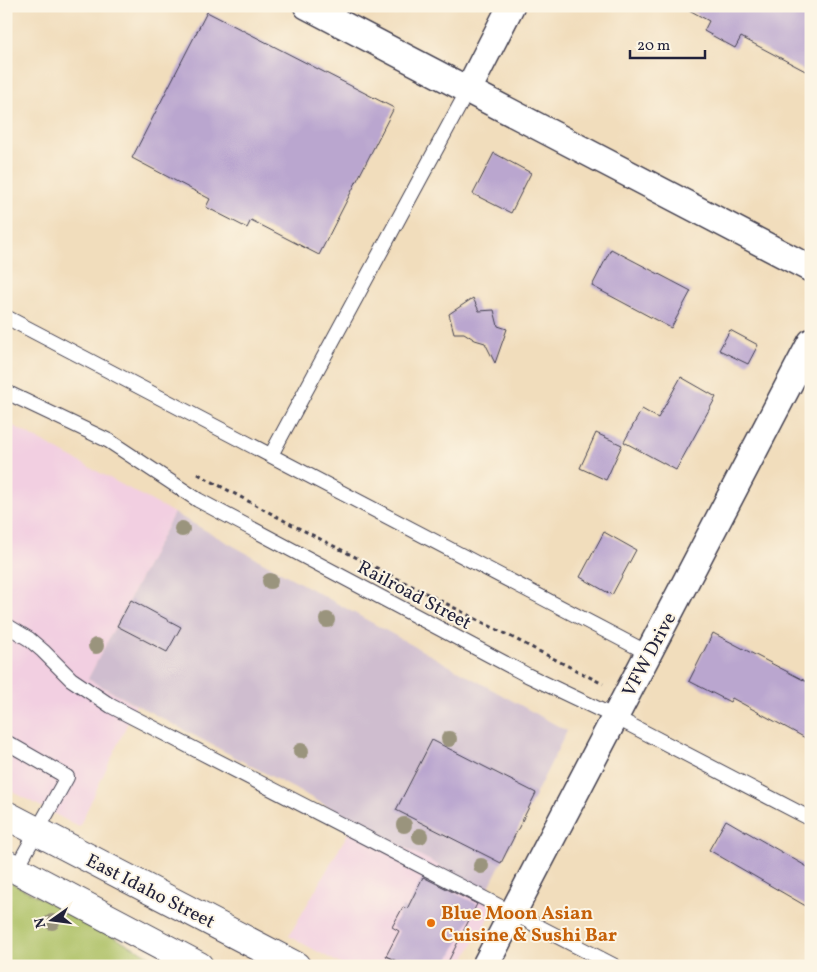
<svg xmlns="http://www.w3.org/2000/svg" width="817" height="972" viewBox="0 0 817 972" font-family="Vollkorn,serif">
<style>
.built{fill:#f2cfe1}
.industrial{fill:#cfbdcf}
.green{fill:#acc064;stroke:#677150}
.building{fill:#baa6cf}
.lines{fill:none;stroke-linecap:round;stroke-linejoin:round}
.service-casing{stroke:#413e4e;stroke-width:16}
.minor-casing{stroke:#413e4e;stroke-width:29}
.primary-casing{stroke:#413e4e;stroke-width:30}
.path{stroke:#413e4e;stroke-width:3;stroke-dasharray:4 4;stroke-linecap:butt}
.service{stroke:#fff;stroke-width:14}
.minor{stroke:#fff;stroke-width:26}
.primary{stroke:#fff;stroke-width:28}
.tree{fill:#9a947d}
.food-dot{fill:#e8710a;stroke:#fcf5e5;stroke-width:2}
.labels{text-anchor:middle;stroke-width:4;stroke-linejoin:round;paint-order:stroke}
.street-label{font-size:19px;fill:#22223b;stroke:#fcf5e5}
.food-label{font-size:19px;font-weight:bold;fill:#c56008;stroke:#fcf5e5;text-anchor:start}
</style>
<rect width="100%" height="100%" fill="#fcf5e5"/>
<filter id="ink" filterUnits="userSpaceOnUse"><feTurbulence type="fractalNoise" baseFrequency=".02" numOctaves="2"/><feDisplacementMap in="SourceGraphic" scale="10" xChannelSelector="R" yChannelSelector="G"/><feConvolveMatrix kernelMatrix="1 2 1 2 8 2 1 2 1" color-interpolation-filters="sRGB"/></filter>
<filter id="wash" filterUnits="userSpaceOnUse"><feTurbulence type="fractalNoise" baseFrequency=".0096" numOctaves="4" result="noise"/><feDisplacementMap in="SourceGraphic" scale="20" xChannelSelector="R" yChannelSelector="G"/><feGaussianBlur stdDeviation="1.12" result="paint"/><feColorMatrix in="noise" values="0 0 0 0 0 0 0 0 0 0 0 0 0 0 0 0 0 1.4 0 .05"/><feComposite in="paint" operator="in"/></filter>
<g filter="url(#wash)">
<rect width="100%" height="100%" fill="#f1ddbc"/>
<!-- built -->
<path class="built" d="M6 422 174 513 88 679 136 705 79 827 6 788Z
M355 821 501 898 460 966H344L289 936Z"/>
<!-- industrial -->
<path class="industrial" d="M174 513 567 731 487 891 88 679Z"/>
<!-- green -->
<path class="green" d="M6 880 169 966H6Z"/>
<g id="blocks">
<!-- building -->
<path class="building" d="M682 6H811V74L741 37 735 48 704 31 709 21Z
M207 12 394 108 319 255 251 220 247 228 206 207 210 199 132 158Z
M494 153 531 173 511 213 473 194Z
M611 249 691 291 671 328 592 286Z
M473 298 479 311 494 310 498 326 507 329 495 363 485 343 475 340 464 333H454L449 314Z
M730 330 758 345 748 364 719 350Z
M681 377 716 397 676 470 624 442 642 409 658 418Z
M596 433 622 445 606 480 580 468Z
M604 532 636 550 612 595 580 577Z
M131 600 181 627 167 652 117 626Z
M713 633 811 684V741L732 698 730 702 689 681Z
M432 740 536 793 501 863 396 810Z
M726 820 811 869V909L709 850Z
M423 877 477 904 446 966H407L386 956 399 931 392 927 403 907 407 909Z"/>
</g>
</g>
<g filter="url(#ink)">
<use href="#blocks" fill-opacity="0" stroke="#413e4e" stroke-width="1"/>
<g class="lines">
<!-- service casing -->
<g class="service-casing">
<path id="service" d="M6 317 648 653
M6 392 109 441 198 500 527 675 615 717 811 819
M271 455 468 90
M6 625 29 639 43 651 71 679 111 706 615 966
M6 742 67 777 16 869"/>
</g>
<!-- minor casing -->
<g class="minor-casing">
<path id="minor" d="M307 6 811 269
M468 90 511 6
M485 966 811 342"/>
</g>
<!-- primary casing -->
<g class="primary-casing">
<path id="primary" d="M6 815 296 966
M6 864 199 966"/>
</g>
<!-- path -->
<path class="path" d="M198 474 285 521 603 684"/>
<!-- service -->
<use href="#service" class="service"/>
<!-- minor -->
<use href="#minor" class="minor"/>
<!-- primary -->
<use href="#primary" class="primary"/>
</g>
<!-- trees -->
<g class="tree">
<circle cx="182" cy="529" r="8"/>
<circle cx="270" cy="581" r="8"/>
<circle cx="327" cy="620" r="8"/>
<circle cx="96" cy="646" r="8"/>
<circle cx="449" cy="739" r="8"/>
<circle cx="301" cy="751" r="8"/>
<circle cx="404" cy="825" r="8"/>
<circle cx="420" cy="836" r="8"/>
<circle cx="481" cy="866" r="8"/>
<circle cx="52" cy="922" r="8"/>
</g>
</g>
<!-- markers -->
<circle class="food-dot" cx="431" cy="923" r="5"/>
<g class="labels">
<!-- street labels -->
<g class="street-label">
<text transform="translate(415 594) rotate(28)" y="7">Railroad Street</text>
<text transform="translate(648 654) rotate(-62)" y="7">VFW Drive</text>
<text transform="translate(151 890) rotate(27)" y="7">East Idaho Street</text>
</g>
<!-- food labels -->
<g class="food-label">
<text x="441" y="919">Blue Moon Asian<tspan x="441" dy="22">Cuisine &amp; Sushi Bar</tspan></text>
</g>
</g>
<!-- margin -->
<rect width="817" height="972" fill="none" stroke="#fcf5e5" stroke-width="25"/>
<!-- north arrow -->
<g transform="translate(52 920) rotate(256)" stroke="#fcf5e5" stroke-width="4" paint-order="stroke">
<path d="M0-4L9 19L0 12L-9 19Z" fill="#22223b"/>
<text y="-8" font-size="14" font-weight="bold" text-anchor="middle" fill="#22223b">N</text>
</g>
<!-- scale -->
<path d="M630 50v8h75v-8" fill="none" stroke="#22223b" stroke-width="2.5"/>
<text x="637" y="50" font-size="15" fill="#22223b" stroke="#fcf5e5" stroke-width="4" paint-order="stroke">20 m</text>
</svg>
